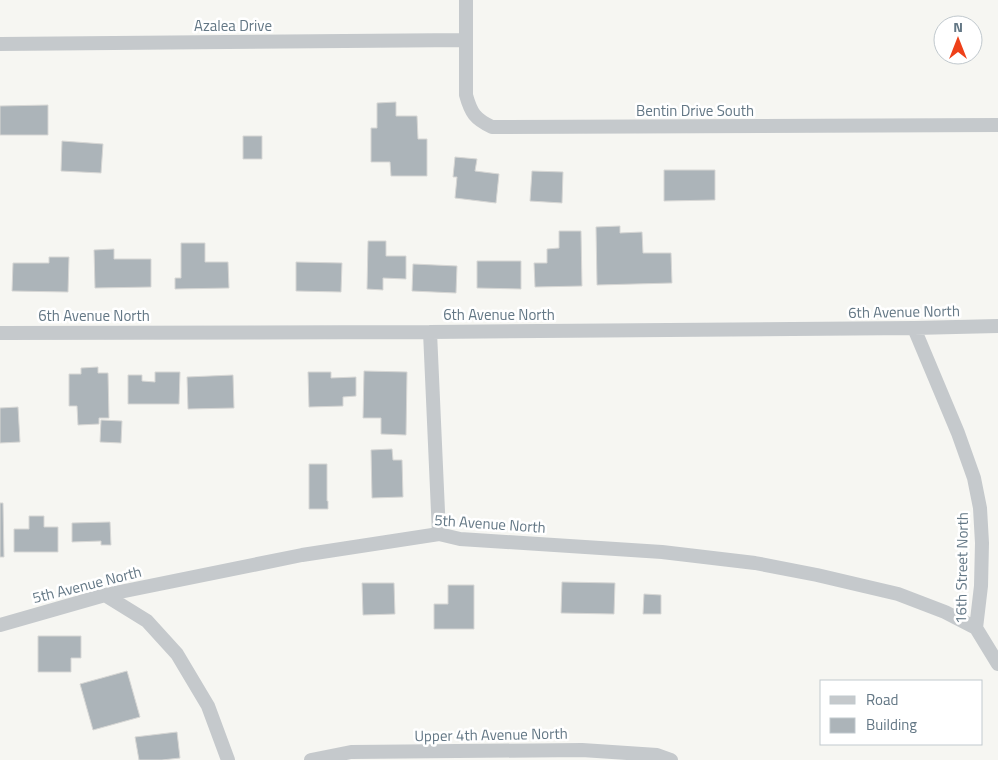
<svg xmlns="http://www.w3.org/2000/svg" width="998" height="760" viewBox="0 0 998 760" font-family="'Titillium Web',sans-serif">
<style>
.building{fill:#acb4b9;stroke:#d7d7d5}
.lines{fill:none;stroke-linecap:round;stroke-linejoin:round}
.street{stroke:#c5c9cc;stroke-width:14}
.labels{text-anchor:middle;stroke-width:5;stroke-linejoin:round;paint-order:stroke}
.street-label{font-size:15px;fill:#637785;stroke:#fff}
</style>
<rect width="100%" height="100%" fill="#f6f6f2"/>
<!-- building -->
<path class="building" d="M396 102V116H417L418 139H427V176H391L390 162H371V128H377V103Z
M48 105V135H0V106Z
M243 136H262V159H243Z
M62 141 103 144 101 173 61 171Z
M455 157 477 159 475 171 499 174 496 203 455 198 457 177H453Z
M664 170H715V200L664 201Z
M532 171 563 172 562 203 530 201Z
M620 226V233L642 232 643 253H671L672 283 597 285 596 227Z
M559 231H581L582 286 535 287 534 263H547V249L559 248Z
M368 241H386V256H406V279L383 278V290L367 289Z
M181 243H205V262H228L229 288 175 289V278H181Z
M114 249V259H151V287L95 288 94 250Z
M49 257H69L68 292 12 291 13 263H49Z
M477 261H521V289L477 288Z
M296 262 342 263 341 292 296 291Z
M413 264 457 266 456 293 412 291Z
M98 367V373H108L109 418H99V424L78 425 77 406H69V374H81V368Z
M364 371 407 372 406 435 381 434V418H363Z
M155 372H180L179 404H128V375H142V381L155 382Z
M308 372H331V378L356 377V396L343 397V406L309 407Z
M233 375 234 408 188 409 187 377Z
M18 407 20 442 0 443V408Z
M101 420 122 421 121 443 100 442Z
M392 449 393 460H402L403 497 372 498 371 450Z
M309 464H327V501H328V509H309Z
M0 503H3L4 557H0Z
M29 516H44V527H58V552H14V529H29Z
M110 522 111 545H101V541L72 542V523Z
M562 582 615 583 614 614 561 613Z
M362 583H394L395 614 363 615Z
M448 585H474V629H434V604H448Z
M644 594 661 595V614H643Z
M38 636H81V658H71V672H38Z
M127 671 140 717 93 730 80 684Z
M177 732 180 758 162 760H139L135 737Z"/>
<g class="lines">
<!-- street -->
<path class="street" d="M466 0V95C471 113 475 119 492 127L998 125
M0 44 465 40
M914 328 958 433 974 478 980 508 982 543 981 586 976 628 998 664
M430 332 439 534
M0 333 430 332 914 328 998 326
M105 595 147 621 177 654 208 706 228 760
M0 625 105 595 302 555 439 534 460 539 662 552 755 563 817 575 898 594 945 612 976 628
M311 760 351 752 582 750 657 755 671 760"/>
</g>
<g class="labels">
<!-- street labels -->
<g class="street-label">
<text x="233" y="31">Azalea Drive</text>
<text x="695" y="116">Bentin Drive South</text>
<text transform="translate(904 312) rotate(-1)" y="5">6th Avenue North</text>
<text x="499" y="320">6th Avenue North</text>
<text x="94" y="321">6th Avenue North</text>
<text transform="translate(490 524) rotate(4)" y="5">5th Avenue North</text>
<text transform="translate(962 568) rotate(-89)" y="5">16th Street North</text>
<text transform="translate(87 585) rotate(-14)" y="5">5th Avenue North</text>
<text transform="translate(491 735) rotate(-1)" y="5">Upper 4th Avenue North</text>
</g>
</g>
<!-- legend -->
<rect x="820" y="680" width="162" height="65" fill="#ffffff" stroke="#c1c9ce"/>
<rect x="830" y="696" width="25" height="8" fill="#c5c9cc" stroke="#c1c9ce"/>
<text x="866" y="705" font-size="15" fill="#637785">Road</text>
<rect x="830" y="718" width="25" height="15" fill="#acb4b9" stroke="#c1c9ce"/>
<text x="866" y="730" font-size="15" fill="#637785">Building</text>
<!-- north arrow -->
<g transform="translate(958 40)"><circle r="24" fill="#ffffff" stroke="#c1c9ce"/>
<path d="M0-4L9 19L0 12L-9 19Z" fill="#ee4019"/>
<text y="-8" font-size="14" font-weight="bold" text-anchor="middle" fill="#637785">N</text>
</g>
</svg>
